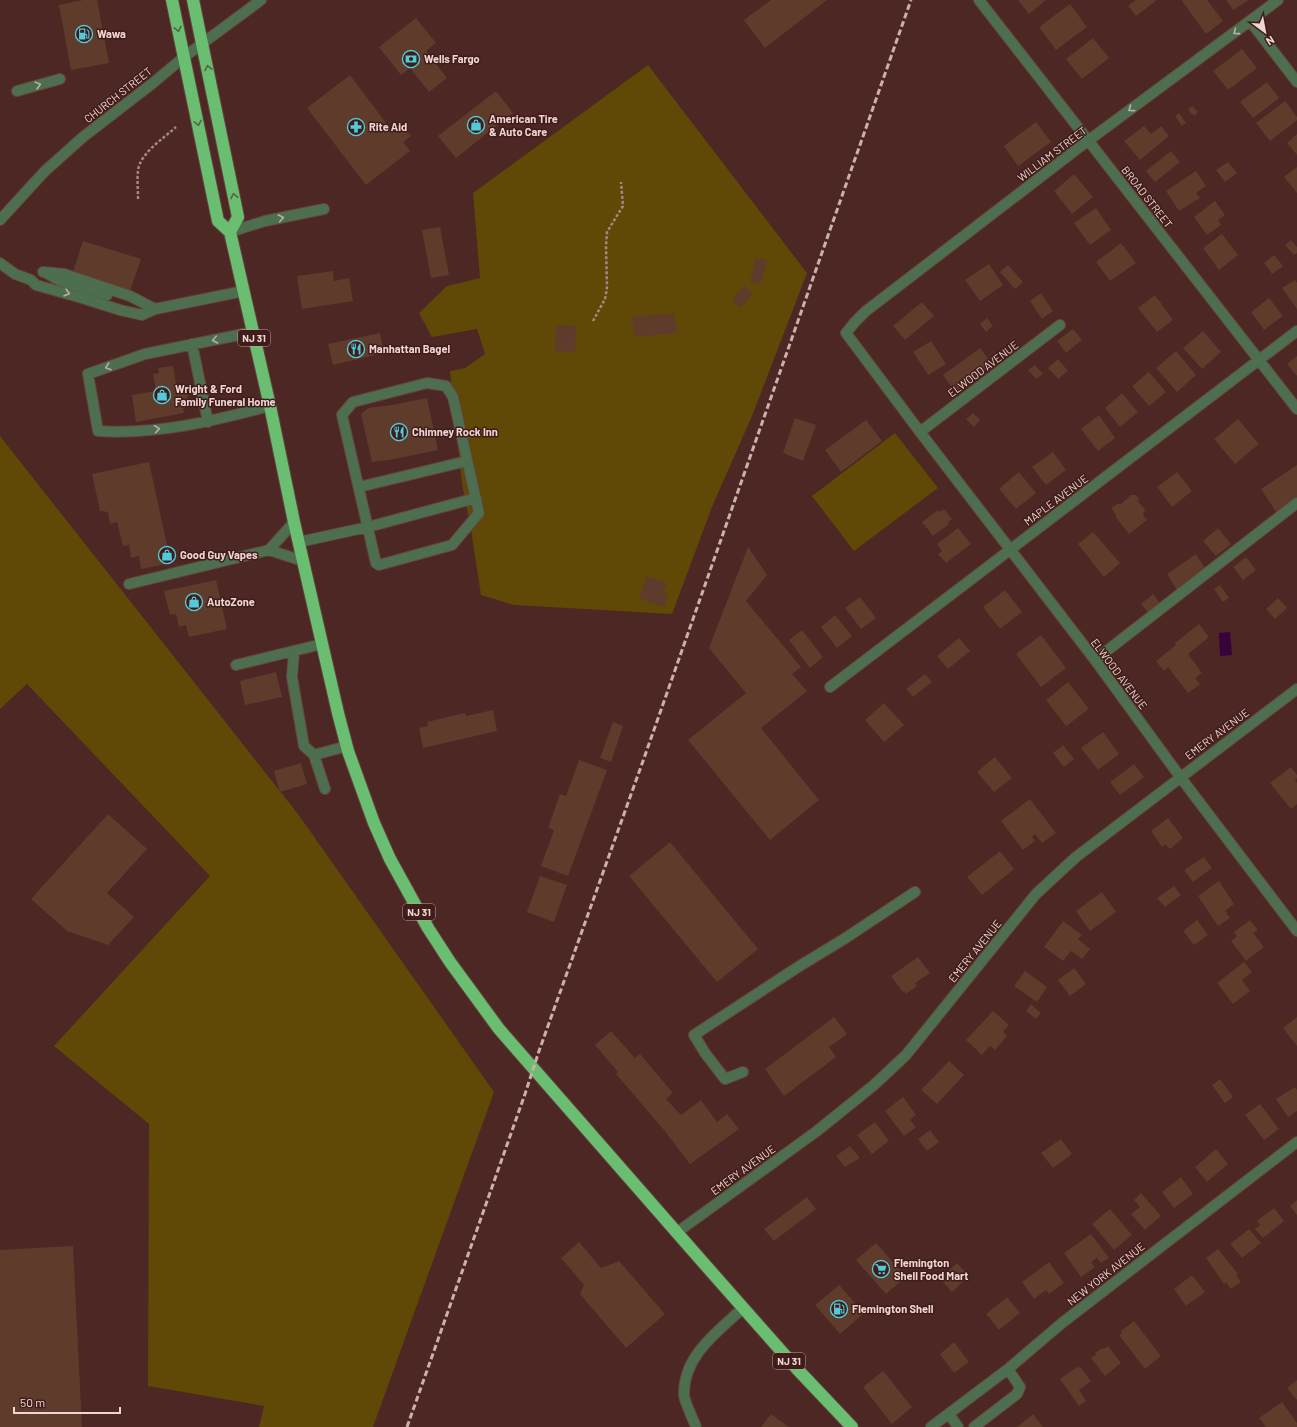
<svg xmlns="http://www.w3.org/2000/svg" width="1297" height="1427" viewBox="0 0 1297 1427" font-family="Barlow,sans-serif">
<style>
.green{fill:#604807}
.water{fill:#38023b}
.building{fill:#5f3b2b}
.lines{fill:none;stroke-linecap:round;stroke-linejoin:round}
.minor-casing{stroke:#66433f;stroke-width:12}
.highway-casing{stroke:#66433f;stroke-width:14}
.path{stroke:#a58783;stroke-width:2.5;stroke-dasharray:3 2;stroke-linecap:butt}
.minor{stroke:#4d6e4f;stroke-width:10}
.highway{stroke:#6abe72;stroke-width:12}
.rail{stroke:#cbb0ac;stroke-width:3;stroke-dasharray:6 3;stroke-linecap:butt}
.oneway{stroke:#536542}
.oneway2{stroke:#b6b2a5}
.labels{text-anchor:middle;stroke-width:3;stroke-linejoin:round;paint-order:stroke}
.shield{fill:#401d1a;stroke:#ba9e9c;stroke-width:1}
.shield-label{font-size:10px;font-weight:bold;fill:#efd6d3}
.poi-label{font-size:11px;font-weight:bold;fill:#efd6d3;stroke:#401d1a;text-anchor:start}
.street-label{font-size:11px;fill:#efd6d3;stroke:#401d1a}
</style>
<rect width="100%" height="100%" fill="#4c2723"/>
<!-- green -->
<path class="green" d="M648 65 807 273 752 416 712 507 672 614 514 605 481 595 471 530 462 484 450 371 465 368 485 354 477 329 432 337 419 313 447 286 480 278 473 193Z
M895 433 938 488 854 551 812 496Z
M0 436 298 814 494 1092 373 1427H259L264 1406 148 1386 149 1124 54 1046 210 876 27 684 0 709Z"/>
<!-- water -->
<path class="water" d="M1230 632 1232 655 1220 656 1219 633Z"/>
<!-- building -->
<path class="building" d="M83 0H97L109 63 71 70 59 5Z
M771 0H827L765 48 744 20Z
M1018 0H1046L1029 14Z
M1136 0H1157L1136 16 1128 6Z
M1183 0H1207L1223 21 1206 34 1182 1Z
M1226 0H1249L1233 10Z
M1070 4 1087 27 1056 50 1039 27Z
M416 18 436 43 426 51 447 78 429 92 410 68 401 75 379 47Z
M1093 38 1109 58 1082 79 1066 59Z
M1242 49 1257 68 1228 90 1213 71Z
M350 75 392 131 401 124 411 136 403 142 410 151 366 185 307 108Z
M1267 82 1279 98 1253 118 1240 102Z
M496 91 513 113 456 158 438 136Z
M1285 101 1297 117V120L1270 141 1256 123Z
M1192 106 1198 112 1194 116 1188 110Z
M1179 113 1186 123 1182 126 1175 116Z
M1036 122 1051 142 1018 166 1004 146Z
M1144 126 1151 134 1161 126 1169 136 1140 160 1124 141Z
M1297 134V155L1287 143Z
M1171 151 1180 162 1155 182 1146 171Z
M1228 162 1237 173 1225 182 1216 170Z
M1297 167V193L1284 177Z
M1196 171 1206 186 1196 193 1200 198 1179 211 1166 191Z
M1074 174 1093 197 1072 214 1054 191Z
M1215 201 1225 215 1218 220 1221 225 1207 235 1194 217Z
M1096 208 1111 230 1090 245 1074 223Z
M440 227 449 275 431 278 422 230Z
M1222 234 1238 255 1219 270 1203 248Z
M1291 240 1297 247V253L1294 255 1285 245Z
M83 241 141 259 129 294 72 275Z
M1121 243 1136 263 1110 281 1096 262Z
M1274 255 1283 266 1272 274 1264 263Z
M756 258 767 260 760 285 750 282Z
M989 264 1003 285 980 301 965 280Z
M1008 265 1023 282 1015 289 1000 272Z
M333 271 334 281 349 278 353 301 302 309 297 276Z
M1295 280 1297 283V309L1282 288Z
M744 285 753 293 741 308 732 301Z
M1041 293 1053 311 1042 319 1030 301Z
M1155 295 1173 320 1157 332 1138 308Z
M1269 298 1283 316 1264 330 1251 312Z
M922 302 934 316 905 340 893 326Z
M674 313 677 333 635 337 632 317Z
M987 318 993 326 986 332 980 324Z
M556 325 576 326 575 352 555 351Z
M1073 329 1082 340 1066 353 1057 341Z
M1203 331 1221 352 1202 369 1183 348Z
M380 333 384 353 333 365 328 344Z
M931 341 946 364 928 375 913 352Z
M980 348 993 365 955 392 943 375Z
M1176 351 1196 375 1177 392 1156 368Z
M1297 356V376L1287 364Z
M1058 359 1068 371 1058 379 1048 368Z
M1035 365 1043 374 1036 379 1028 370Z
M173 366 177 389 180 388 181 394 187 393 190 407 183 409 184 413 136 422 132 395 156 391 153 374 159 373 158 368Z
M1149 372 1166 392 1149 406 1132 386Z
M1122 393 1138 412 1120 427 1105 408Z
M427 398 438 450 389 460 372 462 361 414 368 408 392 405Z
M973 413 980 420 974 427 966 419Z
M1099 415 1115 438 1098 451 1081 429Z
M795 418 816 425 803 461 783 453Z
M1238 419 1259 444 1235 464 1214 439Z
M866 420 882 441 841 472 825 450Z
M1053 452 1066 470 1046 485 1032 467Z
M149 462 171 563 141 569 139 556 131 558 129 545 123 546 117 522 110 524 108 512 100 511 92 474Z
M1297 465V498L1276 512 1261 489Z
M1019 472 1036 493 1016 509 999 489Z
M1177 472 1192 491 1172 507 1157 487Z
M1131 495H1136L1139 499 1138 501 1145 510 1143 515 1147 520 1129 534 1115 516 1116 515 1111 508 1119 503 1120 505Z
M944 509 952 519 948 522 949 524 933 536 922 522 938 510 939 512Z
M958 528 971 544 946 563 938 554 942 551 937 544Z
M1218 528 1231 544 1216 556 1203 541Z
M1093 532 1120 563 1104 577 1078 544Z
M748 547 767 575 746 601 801 667 792 674 807 691 761 728 819 800 770 840 688 740 746 693 709 648Z
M1196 554 1206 570 1177 590 1167 574Z
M1246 557 1256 570 1243 580 1233 567Z
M647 576 667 583 663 593 668 595 664 607 639 598Z
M216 580 227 629 189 637 186 625 179 627 176 614 170 615 164 591Z
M1220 585 1229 598 1223 602 1214 589Z
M1005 590 1022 612 1000 629 983 607Z
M1153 594 1161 605 1149 614 1141 604Z
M860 597 876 618 861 629 845 608Z
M1278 598 1287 608 1275 619 1266 609Z
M835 615 852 636 837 648 821 627Z
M1199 624 1209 637 1188 654 1202 673 1195 678 1200 684 1188 693 1168 667 1164 671 1156 661 1176 645 1175 643Z
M802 630 823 657 810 668 789 640Z
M1041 635 1066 668 1041 687 1016 654Z
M959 638 970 651 948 669 937 656Z
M276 672 282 697 245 705 240 681Z
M925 674 932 682 913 697 906 689Z
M1068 682 1089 709 1066 726 1046 700Z
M884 703 904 725 884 742 865 720Z
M493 710 497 731 423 748 419 728 428 726 427 722 465 713 466 716Z
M613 722 623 726 611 762 600 758Z
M1103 732 1119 754 1098 770 1081 748Z
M1063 745 1074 759 1064 767 1053 753Z
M995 757 1012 778 994 792 977 772Z
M579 760 607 770 568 876 541 866 554 830 548 828 560 794 566 796Z
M301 763 307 784 280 792 274 771Z
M1134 764 1144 777 1120 795 1110 782Z
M1291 767 1297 775V778L1295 780 1297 783V804L1291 809 1270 783Z
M1030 799 1056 833 1042 843 1035 834 1032 837 1035 841 1023 850 1001 821Z
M108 814 147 849 107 893 134 917 108 945 67 931 31 899Z
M1168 818 1183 838 1170 849 1165 844 1162 847 1151 831Z
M670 842 758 949 717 982 629 876Z
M1000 851 1014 869 982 895 967 877Z
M1204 857 1212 868 1193 882 1184 870Z
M540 876 567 885 554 922 527 912Z
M1219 881 1234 904 1225 911 1230 918 1218 926 1198 896Z
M1174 886 1181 895 1165 907 1157 898Z
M1102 892 1116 912 1090 931 1076 911Z
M1197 920 1208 935 1194 945 1183 931Z
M1250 920 1258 930 1253 933 1264 947 1246 961 1231 941 1237 936 1234 932Z
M1063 921 1082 935 1078 939 1090 949 1082 959 1071 951 1063 961 1044 947Z
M918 957 930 973 915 983 917 986 906 994 904 991 903 992 891 976Z
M1244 962 1252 972 1242 980 1250 991 1233 1004 1217 983Z
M1074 968 1086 984 1070 996 1058 980Z
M1025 971 1047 987 1037 1002 1014 986Z
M1031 1004 1041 1013 1036 1019 1026 1011Z
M993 1011 1009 1025 1003 1032 1007 1036 995 1050 990 1046 982 1055 966 1040Z
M834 1017 847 1034 829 1047 836 1057 784 1096 765 1069Z
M1297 1017V1046L1283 1028Z
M611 1031 635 1058 640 1054 673 1093 666 1099 681 1115 701 1100 717 1122 727 1114 739 1129 690 1164 664 1130 616 1074 618 1072 595 1045Z
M949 1061 964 1075 937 1104 921 1090Z
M1220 1079 1233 1097 1225 1103 1212 1085Z
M1295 1087 1297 1090V1111L1288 1117 1276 1099Z
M903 1097 916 1115 910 1120 916 1127 904 1136 885 1111Z
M1260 1104 1279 1129 1264 1140 1245 1115Z
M875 1122 889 1141 872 1154 857 1135Z
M930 1130 939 1142 927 1151 918 1139Z
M1061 1139 1072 1154 1053 1168 1041 1153Z
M850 1146 860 1158 845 1167 836 1156Z
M1216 1149 1228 1164 1207 1182 1195 1167Z
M1181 1177 1193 1194 1174 1208 1162 1192Z
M1141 1193 1161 1216 1145 1230 1131 1214 1140 1207 1134 1200Z
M807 1197 816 1209 774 1241 764 1229Z
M1297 1200V1215L1290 1206Z
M1274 1208 1284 1221 1263 1238 1255 1229 1260 1225 1257 1221Z
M1110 1209 1132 1235 1114 1250 1092 1224Z
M1249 1229 1261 1243 1242 1258 1230 1244Z
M1091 1234 1109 1258 1101 1263 1097 1258 1091 1262 1095 1267 1081 1277 1064 1253Z
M579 1242 601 1268 619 1261 665 1314 626 1348 580 1294 584 1285 561 1258Z
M876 1243 906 1277 886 1294 856 1260Z
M73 1246 82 1427H0V1250Z
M1218 1249 1238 1274 1236 1275 1241 1282 1231 1289 1226 1282 1224 1284 1206 1258Z
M1049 1262 1064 1283 1049 1294 1046 1290 1034 1299 1022 1282Z
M957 1263 969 1276 952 1292 940 1279Z
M1192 1275 1205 1292 1186 1306 1174 1289Z
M839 1285 864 1313 840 1334 815 1305Z
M1007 1297 1020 1313 999 1330 986 1314Z
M1134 1321 1161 1356 1145 1369 1119 1335 1122 1333 1121 1331Z
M954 1342 969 1362 954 1373 940 1354Z
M1108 1346 1121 1363 1105 1376 1091 1358 1096 1355 1095 1353 1102 1348 1103 1349Z
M1077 1367 1078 1368 1080 1367 1091 1381 1079 1390 1086 1401 1079 1406 1060 1379Z
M883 1371 912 1407 892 1424 863 1387Z
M1297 1380V1400L1287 1388Z
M1282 1402 1297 1423V1427H1266L1259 1418Z
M771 1414 789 1427H761Z
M1033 1414 1043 1427H1017Z"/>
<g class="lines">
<!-- minor casing -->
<g class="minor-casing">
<path id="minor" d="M979 0 1297 409
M1278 0 1077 149 866 311 855 322 846 333 920 432 1095 660 1181 778 1297 931
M1250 21 1297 82
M17 91 60 79
M0 220 45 171 83 137 153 83 184 57 261 0
M230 232 265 221 324 209
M0 263 15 274 31 280 36 285 82 298 120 310 142 315 155 309 244 291
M43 272 64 274 130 296 155 309
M48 274 60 281 107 295
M253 332 145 354 88 374 98 431C157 435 213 421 270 406
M192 344 208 422
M427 383 446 386 453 397 479 513 452 545 379 565 376 563 375 559 342 415 353 402Z
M920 432 1060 325
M359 487 467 461
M299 542 368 527 476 498
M269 550 303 561
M129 584 269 550 294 522
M294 651 292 677 304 746 314 755
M1095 660 1297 503
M236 665 322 644
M830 687 1297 331
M325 789 314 755 347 746
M743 1072 725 1079 705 1053 694 1035 798 967 844 939 915 892
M676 1233 817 1131 874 1085 906 1055 1036 894 1076 857 1297 689
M949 1414 958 1427
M696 1427C693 1419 685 1403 684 1395 683 1356 717 1332 743 1308
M931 1427 1008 1369 1062 1323 1297 1142
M974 1427 1017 1394 1020 1387 1008 1369"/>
</g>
<!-- highway casing -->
<g class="highway-casing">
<path id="highway" d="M172 0 218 221 230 232 270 406 294 522 338 713 348 751 374 823 390 859 428 928 450 962 499 1029 700 1259 798 1370 852 1427
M193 0 238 217 230 232"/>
</g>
<!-- path -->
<path class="path" d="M138 199C138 190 137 180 138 171 139 154 164 138 176 127
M593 321 605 299 607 288 606 246 607 232 623 206 621 182"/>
<!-- minor -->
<use href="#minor" class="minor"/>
<!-- highway -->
<use href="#highway" class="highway"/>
<!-- rail -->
<path class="rail" d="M407 1427 525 1094 539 1051 643 761 911 0"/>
</g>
<!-- one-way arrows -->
<defs><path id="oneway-chevron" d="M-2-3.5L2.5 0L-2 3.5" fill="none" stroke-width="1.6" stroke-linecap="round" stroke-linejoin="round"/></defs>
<g class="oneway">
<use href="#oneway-chevron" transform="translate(178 29) rotate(78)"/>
<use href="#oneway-chevron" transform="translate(208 68) rotate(-102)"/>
<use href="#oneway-chevron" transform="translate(198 123) rotate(78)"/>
<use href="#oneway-chevron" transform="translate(234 196) rotate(-101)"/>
</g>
<g class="oneway2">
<use href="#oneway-chevron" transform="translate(1236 32) rotate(144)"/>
<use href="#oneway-chevron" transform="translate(38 85) rotate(-15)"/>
<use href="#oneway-chevron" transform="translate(1131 109) rotate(144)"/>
<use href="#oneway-chevron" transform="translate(281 218) rotate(-11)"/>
<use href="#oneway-chevron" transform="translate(67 293) rotate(16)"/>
<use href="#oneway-chevron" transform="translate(215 340) rotate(168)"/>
<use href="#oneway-chevron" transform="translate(108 367) rotate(161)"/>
<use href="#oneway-chevron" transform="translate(157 429) rotate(-8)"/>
</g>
<!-- icons -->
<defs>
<g id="fuel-ring" transform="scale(0.9)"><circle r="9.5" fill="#401d1a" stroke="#52cbd9" stroke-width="1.5"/><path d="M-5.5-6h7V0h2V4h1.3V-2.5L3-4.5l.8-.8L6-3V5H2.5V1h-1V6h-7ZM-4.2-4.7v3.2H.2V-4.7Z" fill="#52cbd9"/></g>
<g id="bank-ring" transform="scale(0.9)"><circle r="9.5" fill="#401d1a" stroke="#52cbd9" stroke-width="1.5"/><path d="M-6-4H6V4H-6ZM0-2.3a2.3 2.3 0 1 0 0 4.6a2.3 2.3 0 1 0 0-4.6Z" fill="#52cbd9"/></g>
<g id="shop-ring" transform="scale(0.9)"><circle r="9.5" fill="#401d1a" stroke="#52cbd9" stroke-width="1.5"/><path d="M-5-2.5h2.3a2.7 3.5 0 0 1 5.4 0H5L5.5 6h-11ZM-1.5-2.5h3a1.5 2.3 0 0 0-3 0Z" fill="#52cbd9"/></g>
<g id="pharmacy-ring" transform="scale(0.9)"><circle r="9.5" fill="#401d1a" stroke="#52cbd9" stroke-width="1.5"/><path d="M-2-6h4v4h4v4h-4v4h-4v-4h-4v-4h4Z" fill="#52cbd9"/></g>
<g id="restaurant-ring" transform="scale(0.9)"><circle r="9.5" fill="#401d1a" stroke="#52cbd9" stroke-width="1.5"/><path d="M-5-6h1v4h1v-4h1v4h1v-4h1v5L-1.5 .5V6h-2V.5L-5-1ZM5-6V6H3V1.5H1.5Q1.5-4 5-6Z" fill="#52cbd9"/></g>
<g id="supermarket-ring" transform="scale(0.9)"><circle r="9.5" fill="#401d1a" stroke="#52cbd9" stroke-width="1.5"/><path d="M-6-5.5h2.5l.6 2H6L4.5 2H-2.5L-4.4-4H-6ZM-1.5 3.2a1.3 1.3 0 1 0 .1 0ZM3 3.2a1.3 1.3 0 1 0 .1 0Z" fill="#52cbd9"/></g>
</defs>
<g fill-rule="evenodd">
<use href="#fuel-ring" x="84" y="34"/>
<use href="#bank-ring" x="411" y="59"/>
<use href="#shop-ring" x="476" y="125"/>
<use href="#pharmacy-ring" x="356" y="127"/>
<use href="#restaurant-ring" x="356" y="349"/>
<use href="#shop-ring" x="162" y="395"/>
<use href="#restaurant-ring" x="399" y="432"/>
<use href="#shop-ring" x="167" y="555"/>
<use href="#shop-ring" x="194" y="602"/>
<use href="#supermarket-ring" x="881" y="1269"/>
<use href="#fuel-ring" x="839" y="1309"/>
</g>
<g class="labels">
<!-- shield labels -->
<g class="shield">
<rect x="238" y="330" width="32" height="16" rx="3"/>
<rect x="403" y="904" width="32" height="16" rx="3"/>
<rect x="773" y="1353" width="32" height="16" rx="3"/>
</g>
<g class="shield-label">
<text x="254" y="342">NJ 31</text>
<text x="419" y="916">NJ 31</text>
<text x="789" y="1365">NJ 31</text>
</g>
<!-- poi labels -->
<g class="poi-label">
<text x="97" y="38">Wawa</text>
<text x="424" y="63">Wells Fargo</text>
<text x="489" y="123">American Tire<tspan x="489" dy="13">&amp; Auto Care</tspan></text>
<text x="369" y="131">Rite Aid</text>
<text x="369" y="353">Manhattan Bagel</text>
<text x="175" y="393">Wright &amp; Ford<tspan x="175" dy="13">Family Funeral Home</tspan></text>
<text x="412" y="436">Chimney Rock Inn</text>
<text x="180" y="559">Good Guy Vapes</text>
<text x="207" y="606">AutoZone</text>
<text x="894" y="1267">Flemington<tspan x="894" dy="13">Shell Food Mart</tspan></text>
<text x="852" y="1313">Flemington Shell</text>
</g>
<!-- street labels -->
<g class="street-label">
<text transform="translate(118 95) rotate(-38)" y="4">CHURCH STREET</text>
<text transform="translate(1052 154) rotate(-37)" y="4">WILLIAM STREET</text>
<text transform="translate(1147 197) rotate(52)" y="4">BROAD STREET</text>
<text transform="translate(983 369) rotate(-37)" y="4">ELWOOD AVENUE</text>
<text transform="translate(1056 500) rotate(-37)" y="4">MAPLE AVENUE</text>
<text transform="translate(1119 674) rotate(53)" y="4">ELWOOD AVENUE</text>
<text transform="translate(1217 734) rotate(-37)" y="4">EMERY AVENUE</text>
<text transform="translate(975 951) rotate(-51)" y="4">EMERY AVENUE</text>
<text transform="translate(743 1170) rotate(-36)" y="4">EMERY AVENUE</text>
<text transform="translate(1106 1274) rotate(-38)" y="4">NEW YORK AVENUE</text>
</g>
</g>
<!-- north arrow -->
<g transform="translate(1265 32) rotate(148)" stroke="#401d1a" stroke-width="3" paint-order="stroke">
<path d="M0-3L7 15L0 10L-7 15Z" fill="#efd6d3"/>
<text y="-6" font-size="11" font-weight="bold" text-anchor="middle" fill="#efd6d3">N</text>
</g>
<!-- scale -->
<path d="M14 1407v6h106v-6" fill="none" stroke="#efd6d3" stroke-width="2"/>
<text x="20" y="1407" font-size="12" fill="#efd6d3" stroke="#401d1a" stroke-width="3" paint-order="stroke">50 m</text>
</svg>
